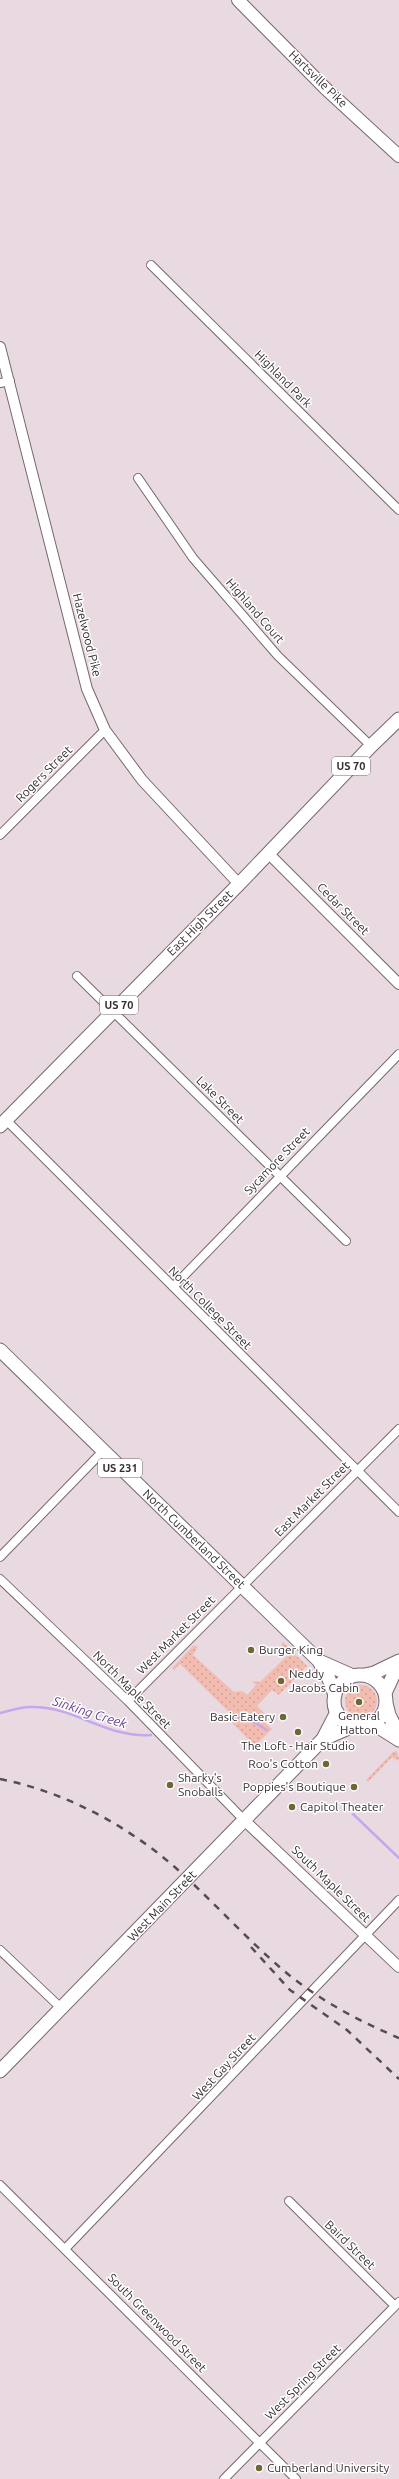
<svg xmlns="http://www.w3.org/2000/svg" width="399" height="2479" viewBox="0 0 399 2479" font-family="Ubuntu,sans-serif">
<style>
.grass{fill:url(#grass-dots)}
.lines{fill:none;stroke-linecap:round;stroke-linejoin:round}
.stream{stroke:#c4a8ed;stroke-width:2.5}
.minor-casing{stroke:#75686e;stroke-width:10}
.tertiary-casing{stroke:#75686e;stroke-width:12}
.secondary-casing{stroke:#75686e;stroke-width:14}
.primary-casing{stroke:#75686e;stroke-width:15}
.minor{stroke:#fff;stroke-width:8}
.tertiary{stroke:#fff;stroke-width:10}
.secondary{stroke:#fff;stroke-width:12}
.primary{stroke:#fff;stroke-width:13}
.rail{stroke:#554d51;stroke-width:2.5;stroke-dasharray:7 7;stroke-linecap:butt}
.poi-dot{fill:#706633;stroke:#fff;stroke-width:1.5}
.labels{text-anchor:middle;stroke-width:3;stroke-linejoin:round;paint-order:stroke}
.shield{fill:#fff;stroke:#726d70;stroke-width:1}
.shield-label{font-size:11px;font-weight:bold;fill:#352f32}
.street-label{font-size:12px;fill:#352f32;stroke:#fff}
.poi-label{font-size:12px;fill:#352f32;stroke:#fff;text-anchor:start}
.water-label{font-size:13px;font-style:italic;fill:#674192;stroke:#fff}
</style>
<defs>
<pattern id="grass-dots" width="8" height="8" patternUnits="userSpaceOnUse"><rect width="8" height="8" fill="#f2bcb1"/><path d="M2 2h.1M6 6h.1" fill="none" stroke="#d0a299" stroke-width="1.8" stroke-linecap="round"/></pattern>
</defs>
<rect width="100%" height="100%" fill="#e9dae1"/>
<!-- grass -->
<path class="grass" d="M283 1642 307 1666 279 1695 272 1690 257 1706 265 1714 261 1719 272 1729 255 1746 232 1723 238 1721 180 1664 174 1670 172 1668 194 1645 198 1647 193 1655 234 1692 242 1691 247 1695 256 1685 252 1681 260 1682 290 1653 281 1645Z
M345 1701a16 16 0 1 1 32 0a16 16 0 1 1-32 0Z
M397 1751 399 1759 397 1761 392 1757 368 1782 366 1780 393 1752Z"/>
<g class="lines">
<!-- stream -->
<path class="stream" d="M0 1713C9 1711 20 1707 30 1707 76 1706 104 1738 151 1735
M229 1717H245L267 1730
M353 1814 399 1858"/>
<!-- minor casing -->
<g class="minor-casing">
<path id="minor" d="M151 265 399 510
M0 383 10 381
M138 478 193 558 278 656 371 746
M0 835 105 730
M77 976 346 1241
M6 1120 399 1512
M173 1287 399 1054
M0 1557 103 1451
M0 1579 128 1701 244 1820
M128 1701 399 1429
M0 1950 61 2008
M0 2185 296 2479
M289 2201 395 2306
M65 2249 399 1900
M224 2479 399 2302"/>
</g>
<!-- tertiary casing -->
<g class="tertiary-casing">
<path id="tertiary" d="M0 347 87 689 105 730 142 780 239 884
M268 853 399 984
M244 1820 399 1967"/>
</g>
<!-- secondary casing -->
<g class="secondary-casing">
<path id="secondary" d="M238 0 326 89 399 156"/>
</g>
<!-- primary casing -->
<g class="primary-casing">
<path id="primary" d="M0 1126 239 884 371 746 399 719
M0 1350 319 1661 329 1679 335 1695
M319 1661 353 1676
M334 1701a26 26 0 1 1 52 0a26 26 0 1 1-52 0Z
M365 1675 374 1673 399 1661
M385 1693 399 1663
M386 1703 389 1715 399 1735
M367 1726 380 1728 399 1740
M323 1739 353 1726
M0 2071 323 1739 337 1712"/>
</g>
<!-- minor -->
<use href="#minor" class="minor"/>
<!-- tertiary -->
<use href="#tertiary" class="tertiary"/>
<!-- secondary -->
<use href="#secondary" class="secondary"/>
<!-- primary -->
<use href="#primary" class="primary"/>
<!-- rail -->
<path class="rail" d="M0 1779C65 1792 127 1825 177 1869 215 1903 249 1942 289 1975 323 2002 359 2021 399 2038
M251 1947 290 1990 347 2030 399 2079"/>
</g>
<!-- markers -->
<g class="poi-dot">
<circle cx="251" cy="1650" r="4"/>
<circle cx="281" cy="1681" r="4"/>
<circle cx="359" cy="1702" r="4"/>
<circle cx="283" cy="1717" r="4"/>
<circle cx="298" cy="1732" r="4"/>
<circle cx="326" cy="1764" r="4"/>
<circle cx="170" cy="1785" r="4"/>
<circle cx="354" cy="1787" r="4"/>
<circle cx="292" cy="1807" r="4"/>
<circle cx="259" cy="2468" r="4"/>
</g>
<g class="labels">
<!-- shield labels -->
<g class="shield">
<rect x="332" y="757" width="38" height="18" rx="3"/>
<rect x="100" y="996" width="38" height="18" rx="3"/>
<rect x="98" y="1459" width="44" height="18" rx="3"/>
</g>
<g class="shield-label">
<text x="351" y="770">US 70</text>
<text x="119" y="1009">US 70</text>
<text x="120" y="1472">US 231</text>
</g>
<!-- street labels -->
<g class="street-label">
<text transform="translate(318 79) rotate(44)" y="4">Hartsville Pike</text>
<text transform="translate(283 379) rotate(45)" y="4">Highland Park</text>
<text transform="translate(255 611) rotate(49)" y="4">Highland Court</text>
<text transform="translate(87 635) rotate(76)" y="4">Hazelwood Pike</text>
<text transform="translate(44 774) rotate(-45)" y="4">Rogers Street</text>
<text transform="translate(343 909) rotate(45)" y="4">Cedar Street</text>
<text transform="translate(200 923) rotate(-45)" y="4">East High Street</text>
<text transform="translate(220 1100) rotate(45)" y="4">Lake Street</text>
<text transform="translate(277 1161) rotate(-46)" y="4">Sycamore Street</text>
<text transform="translate(210 1308) rotate(45)" y="4">North College Street</text>
<text transform="translate(312 1499) rotate(-45)" y="4">East Market Street</text>
<text transform="translate(194 1539) rotate(44)" y="4">North Cumberland Street</text>
<text transform="translate(176 1635) rotate(-45)" y="4">West Market Street</text>
<text transform="translate(132 1690) rotate(45)" y="4">North Maple Street</text>
<text transform="translate(331 1884) rotate(44)" y="4">South Maple Street</text>
<text transform="translate(162 1906) rotate(-46)" y="4">West Main Street</text>
<text transform="translate(224 2067) rotate(-47)" y="4">West Gay Street</text>
<text transform="translate(350 2245) rotate(44)" y="4">Baird Street</text>
<text transform="translate(157 2323) rotate(45)" y="4">South Greenwood Street</text>
<text transform="translate(303 2382) rotate(-45)" y="4">West Spring Street</text>
</g>
<!-- poi labels -->
<g class="poi-label">
<text x="259" y="1654">Burger King</text>
<text x="289" y="1678">Neddy<tspan x="289" dy="14">Jacobs Cabin</tspan></text>
<text x="359" y="1720" text-anchor="middle">General<tspan x="359" dy="14">Hatton</tspan></text>
<text x="275" y="1721" text-anchor="end">Basic Eatery</text>
<text x="298" y="1750" text-anchor="middle">The Loft - Hair Studio</text>
<text x="318" y="1768" text-anchor="end">Roo's Cotton</text>
<text x="178" y="1782">Sharky's<tspan x="178" dy="14">Snoballs</tspan></text>
<text x="346" y="1791" text-anchor="end">Poppies's Boutique</text>
<text x="300" y="1811">Capitol Theater</text>
<text x="267" y="2472">Cumberland University</text>
</g>
<!-- water labels -->
<g class="water-label">
<text transform="translate(90 1712) rotate(18)" y="5">Sinking Creek</text>
</g>
</g>
</svg>
